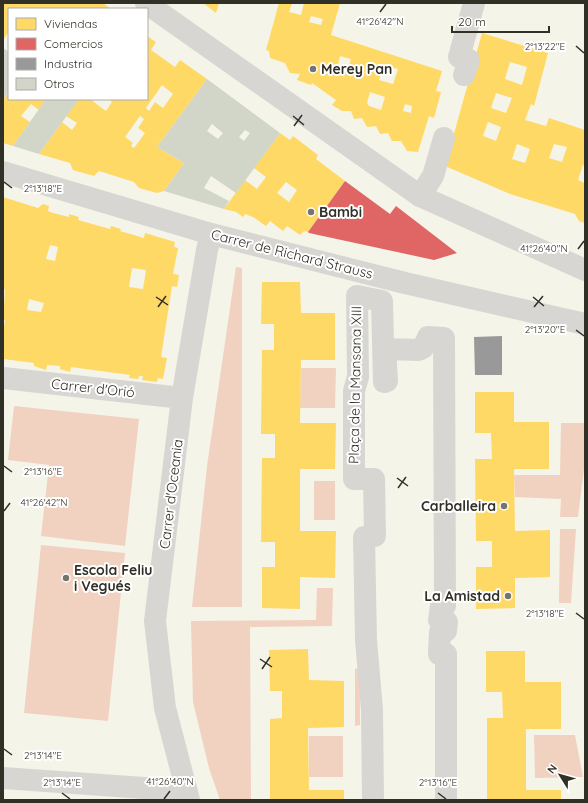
<svg xmlns="http://www.w3.org/2000/svg" width="588" height="803" viewBox="0 0 588 803" font-family="Quicksand,sans-serif">
<style>
.green{fill:#f1d2c0}
.homes{fill:#ffd966;fill-rule:evenodd}
.shops{fill:#e06666}
.industry{fill:#999}
.building{fill:#d2d6c8;fill-rule:evenodd}
.lines{fill:none;stroke-linecap:round;stroke-linejoin:round}
.pedestrian{stroke:#d7d6d3;stroke-width:22}
.minor{stroke:#d7d6d3;stroke-width:22}
.ticks{fill:none;stroke:#313027;stroke-width:1.5}
.poi-dot{fill:#76756b;stroke:#fff;stroke-width:1.5}
.labels{text-anchor:middle;stroke-width:4;stroke-linejoin:round;paint-order:stroke}
.poi-label{font-size:14px;font-weight:bold;fill:#313027;stroke:#fff;text-anchor:start}
.street-label{font-size:14px;fill:#313027;stroke:#fff}
.ticks-label{font-size:10px;text-anchor:middle;fill:#313027;stroke:#fff;stroke-width:4;stroke-linejoin:round;paint-order:stroke}
</style>
<rect width="100%" height="100%" fill="#f5f4e8"/>
<!-- green -->
<path class="green" d="M236 267 242 268V607H192L207 466Z
M301 368H336L335 408H300Z
M14 406 139 419 125 546 41 536 49 465 8 460Z
M561 423H585V461L578 517H560L561 499 515 497 514 475H560Z
M314 481H335V520H314Z
M560 529H576L571 603H559Z
M41 545 125 553 108 721 24 713Z
M317 588H333L332 626 250 627 251 800H220L209 768 193 702 191 621 316 620Z
M360 668V725L355 726V669Z
M534 735H575L583 777 535 778Z
M309 736H343V777H309Z"/>
<!-- homes -->
<path class="homes" d="M3 3H103L111 9H9V34L8 33 3 40Z
M203 3H219L216 13Z
M279 3H292L289 12 301 15 304 3H340L331 35 442 71 436 91 441 92 434 118 429 116 418 152 407 151 401 141H392L388 133 380 134 376 126 367 127 362 118 354 119 351 111H342L332 105 336 100 312 83 311 85 297 80 300 74 290 73 285 63 270 58 269 51 266 50ZM311 16 323 19 321 25 309 22ZM340 56 351 59 347 72 337 70ZM384 65 398 69 393 84 379 80ZM370 92 385 97 381 110 369 106 367 103ZM405 104 412 106 411 113 403 111Z
M482 33 548 53 534 106 531 104 525 120 546 126 549 118 585 130V166L583 165 578 180 585 183V223L579 221 575 214 510 194 445 166ZM510 62 527 67 522 85 505 79ZM496 93 512 98 506 113 491 108ZM488 122 501 127 496 141 483 136ZM517 144 530 149 525 163 512 159ZM554 144 567 147 562 162 549 158Z
M147 36 156 42 151 50 175 67 180 60 207 79 157 147 184 163 164 191 157 193 139 188 134 182 99 171 94 176 73 170 70 163 39 154 62 122 72 130 77 123 66 116 79 99H90L106 111 112 102 109 99H147ZM162 85 173 94 163 108 155 102 149 111 146 108ZM140 116 144 119 138 128 145 133 134 148 131 146 133 143 125 137Z
M9 92V99H46L39 110 31 104 21 116 30 122 13 146 3 143V100Z
M280 133 290 140 293 136 318 155 316 159 345 181 308 232 304 231 300 235 287 226 283 231 270 221 266 226 253 217 245 214 243 217 236 212 224 209 245 180 257 189 266 177 254 168ZM286 182 297 190 289 202 277 193Z
M3 197 38 208 43 204 49 206 48 211 53 213 69 217V214L79 217 78 220 110 229 111 226 121 229 120 231 144 238 145 233 175 242 174 247 178 248 173 274 179 275 177 287 172 286 161 357 167 358 163 379 158 378 157 382 142 380 143 376H139L138 379 129 378 130 375 71 367 70 372 60 369V366L47 365 46 370 34 366V363L3 359V335L5 320H3L5 290 3 289ZM50 245 58 247 55 261 46 259ZM132 268 146 270 143 289 129 287ZM29 299 44 303 41 312 27 310Z
M262 282H300L301 313H335V360H301L300 423H336L335 469H300V531H336L335 578 300 577V609L262 608V567H275V542H261L262 458H275V434H261L262 350H274V324H261Z
M475 392H514V422H549V469H514L515 531 550 530V577L515 578V608L476 609V567H492V541H476L475 459H492L491 433H475Z
M308 649 309 680 344 681V727L308 728 309 790H344V800H270V719L282 718V691H270L269 650Z
M486 651H525V682H561V729H526V790H561V800H487V718H503L502 692H486Z"/>
<!-- shops -->
<path class="shops" d="M345 181 390 214 396 206 457 253 434 260 309 233 308 232Z"/>
<!-- industry -->
<path class="industry" d="M502 336V375H475L474 337Z"/>
<!-- building -->
<path class="building" d="M3 48 9 52V92L3 100Z
M207 79 280 133 236 193 211 176 204 188 229 201 224 209 164 191 184 163 157 147ZM212 124 223 133 218 139 207 131ZM245 130 250 133 244 141 239 137Z
M46 99H79L39 154 13 146Z"/>
<g class="lines">
<!-- pedestrian -->
<path class="pedestrian" d="M461 50 459 57 469 60 464 75
M420 196 433 176 444 138
M373 800 372 710 366 640 364 537 375 536 374 479H354V391L358 377 357 296 382 301 384 382 387 381 385 349 419 350 423 348 428 337 444 338 445 606H441L439 620 447 622 446 631 440 632 439 654H446V800"/>
<!-- minor -->
<path class="minor" d="M146 3 420 196 585 270
M461 50 474 3
M3 172 211 234 405 283 585 324
M3 378 182 398
M3 778 186 791
M189 800 165 708 155 621 182 398 207 250 211 234"/>
</g>
<!-- ticks -->
<path class="ticks" d="M380 12 386 4M576 46 584 53M293 116 304 125M294 126 302 115M4 182 12 188M578 249 584 241M156 297 168 305M533 297 544 306M158 307 166 296M534 307 543 296M576 330 584 336M4 466 12 472M397 478 408 486M398 488 406 477M4 511 10 503M576 613 584 619M260 659 272 667M262 669 270 657M4 749 12 755M62 793 70 799M438 793 446 799M164 799 170 791"/>
<!-- markers -->
<g class="poi-dot">
<circle cx="313" cy="69" r="4"/>
<circle cx="311" cy="212" r="4"/>
<circle cx="504" cy="506" r="4"/>
<circle cx="66" cy="578" r="4"/>
<circle cx="508" cy="596" r="4"/>
</g>
<g class="labels">
<!-- poi labels -->
<g class="poi-label">
<text x="321" y="74">Merey Pan</text>
<text x="319" y="217">Bambi</text>
<text x="496" y="511" text-anchor="end">Carballeira</text>
<text x="74" y="575">Escola Feliu<tspan x="74" dy="16">i Vegués</tspan></text>
<text x="500" y="601" text-anchor="end">La Amistad</text>
</g>
<!-- street labels -->
<g class="street-label">
<text transform="translate(292 254) rotate(14)" y="5">Carrer de Richard Strauss</text>
<text transform="translate(355 385) rotate(-89)" y="5">Plaça de la Mansana XIII</text>
<text transform="translate(93 388) rotate(6)" y="5">Carrer d'Orió</text>
<text transform="translate(171 494) rotate(-83)" y="5">Carrer d'Oceania</text>
</g>
</g>
<g class="ticks-label">
<text x="380" y="25">41°26'42"N</text>
<text x="545" y="50">2°13'22"E</text>
<text x="43" y="192">2°13'18"E</text>
<text x="544" y="252">41°26'40"N</text>
<text x="545" y="333">2°13'20"E</text>
<text x="43" y="475">2°13'16"E</text>
<text x="44" y="506">41°26'42"N</text>
<text x="545" y="617">2°13'18"E</text>
<text x="43" y="759">2°13'14"E</text>
<text x="170" y="785">41°26'40"N</text>
<text x="62" y="786">2°13'14"E</text>
<text x="438" y="786">2°13'16"E</text>
</g>
<!-- border -->
<rect width="588" height="803" fill="none" stroke="#313027" stroke-width="8"/>
<!-- legend -->
<rect x="8" y="8" width="140" height="92" fill="#ffffff" stroke="#adaca9"/>
<rect x="16" y="18" width="20" height="12" fill="#ffd966" stroke="#adaca9"/>
<text x="44" y="28" font-size="12" fill="#313027">Viviendas</text>
<rect x="16" y="38" width="20" height="12" fill="#e06666" stroke="#adaca9"/>
<text x="44" y="48" font-size="12" fill="#313027">Comercios</text>
<rect x="16" y="58" width="20" height="12" fill="#999999" stroke="#adaca9"/>
<text x="44" y="68" font-size="12" fill="#313027">Industria</text>
<rect x="16" y="78" width="20" height="12" fill="#d2d6c8" stroke="#adaca9"/>
<text x="44" y="88" font-size="12" fill="#313027">Otros</text>
<!-- north arrow -->
<g transform="translate(560 775) rotate(307)" stroke="#ffffff" stroke-width="3" paint-order="stroke">
<path d="M0-3L7 15L0 10L-7 15Z" fill="#313027"/>
<text y="-6" font-size="11" font-weight="bold" text-anchor="middle" fill="#313027">N</text>
</g>
<!-- scale -->
<path d="M452 26v6h97v-6" fill="none" stroke="#313027" stroke-width="2"/>
<text x="458" y="26" font-size="12" fill="#313027" stroke="#ffffff" stroke-width="3" paint-order="stroke">20 m</text>
</svg>
